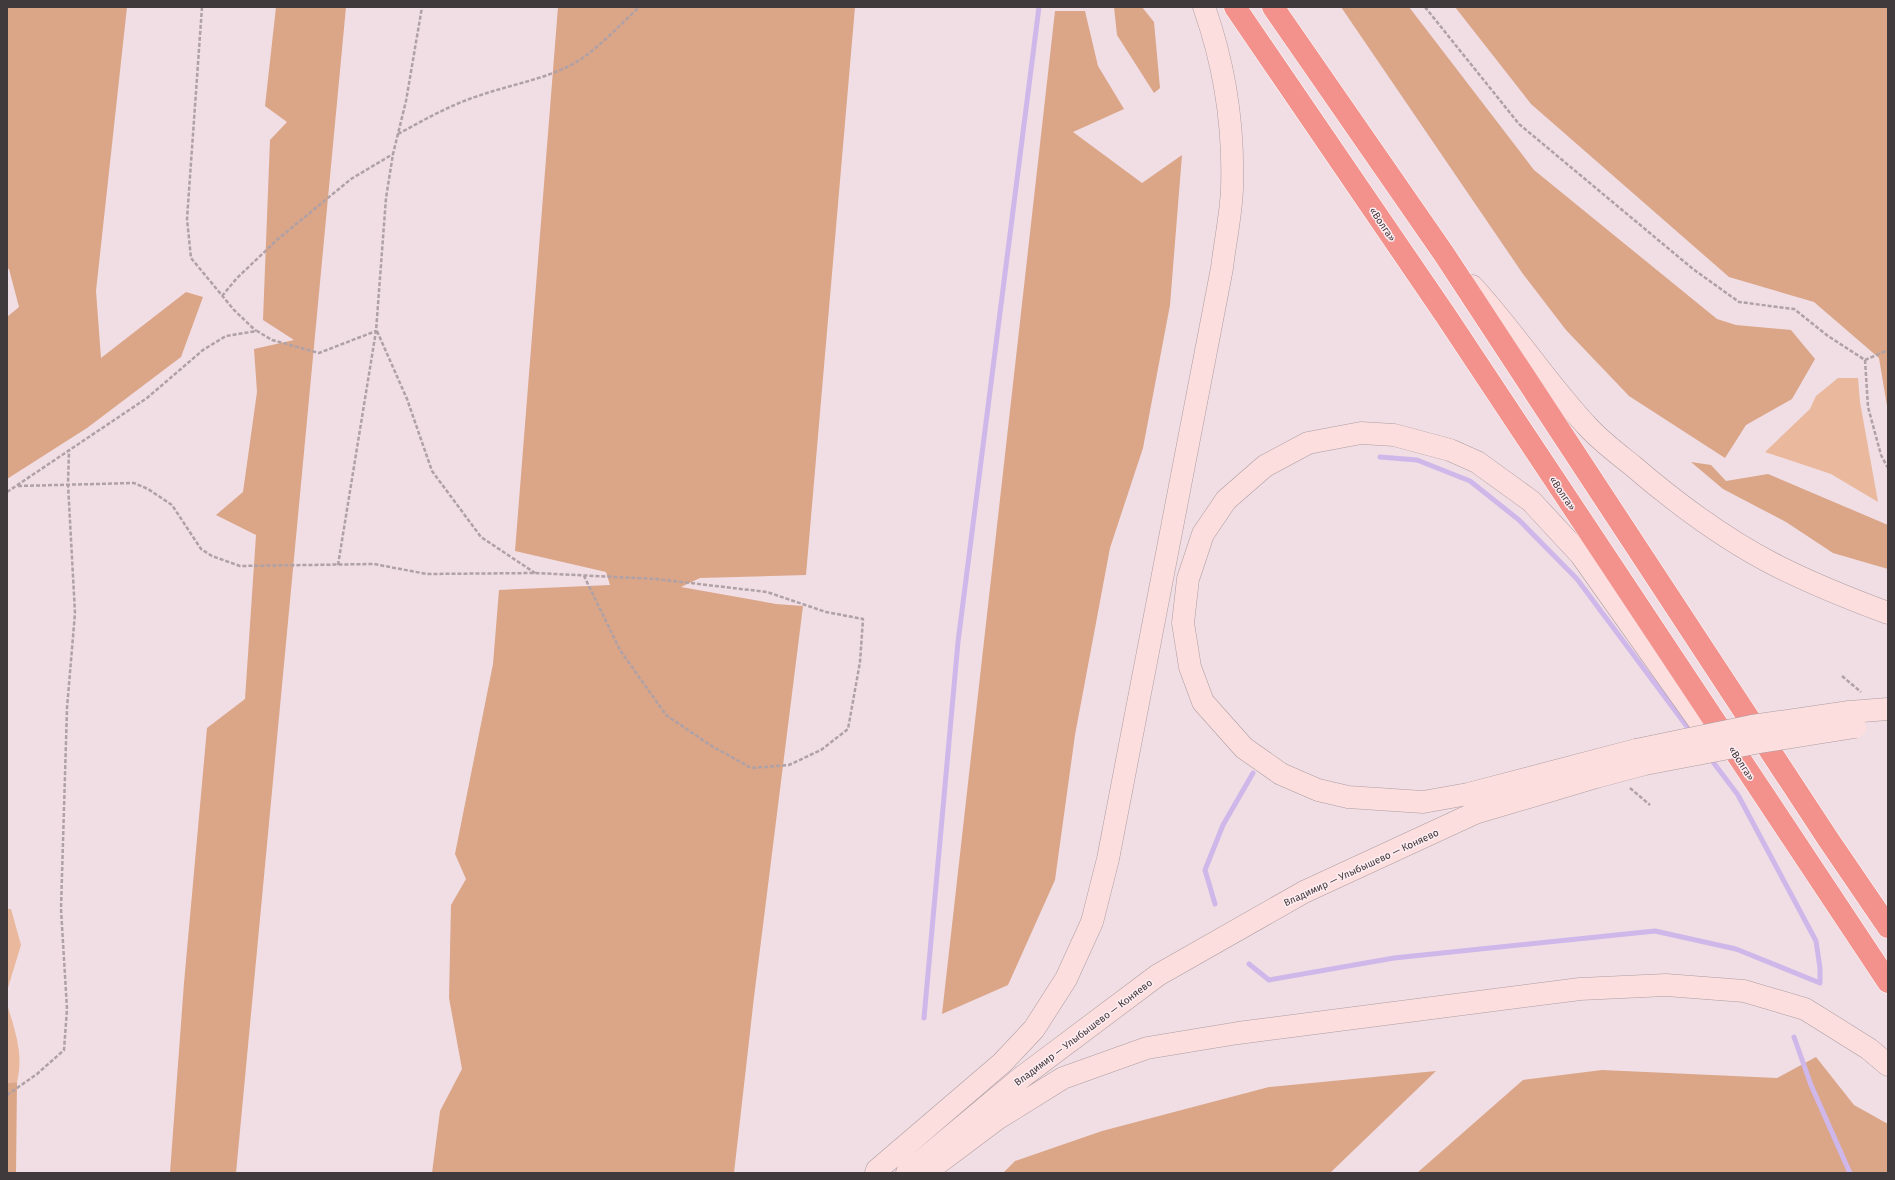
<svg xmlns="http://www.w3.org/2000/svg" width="1895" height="1180" viewBox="0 0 1895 1180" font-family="'Fira Sans',sans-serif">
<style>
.green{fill:#e9b89d}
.forest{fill:#dba588}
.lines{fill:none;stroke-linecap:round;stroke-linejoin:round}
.stream{stroke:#cfb7ea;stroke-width:5}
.secondary-casing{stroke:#ad9da2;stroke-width:23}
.highway-casing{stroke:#fff;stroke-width:23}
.path{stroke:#afa1a5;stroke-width:2.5;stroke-dasharray:4 2;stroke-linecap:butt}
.secondary{stroke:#fbdedd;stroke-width:22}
.highway{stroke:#f3928d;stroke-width:22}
.secondary-bridge-casing{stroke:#ad9da2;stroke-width:23;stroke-linecap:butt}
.secondary-bridge{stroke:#fbdedd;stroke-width:22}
.labels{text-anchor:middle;stroke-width:3;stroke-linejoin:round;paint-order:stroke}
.street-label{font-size:10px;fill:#413a3c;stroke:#fdecf1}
</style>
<rect width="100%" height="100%" fill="#f0dee4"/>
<!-- green -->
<path class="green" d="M1838 378H1858L1860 402 1878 502 1831 474 1765 452 1810 409 1816 396Z
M7 909H11L21 945 7 991Z
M7 1004C15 1031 24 1054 17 1082L7 1083Z"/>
<!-- forest -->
<path class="forest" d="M7 7H127L96 291 101 358 186 292 203 297 181 357 87 428 7 479V317L19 307 9 269 7 268Z
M276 7H346L236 1173H170L184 983 207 728 245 699 256 535 216 515 243 492 257 392 254 349 294 340 263 320 270 140 287 122 265 106Z
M558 7H855L806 575 700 578 681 587 776 604 803 606 754 997 734 1173H432L440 1111 462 1069 449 998 451 905 466 879 455 854 493 664 499 590 610 585 606 572 515 551Z
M1114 7H1142L1154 22 1160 88 1154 93 1117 35Z
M1341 7H1409L1534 170 1717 319 1736 325 1791 330 1815 359 1792 399 1746 425 1725 458 1629 396 1566 330 1523 274Z
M1455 7H1888V412L1879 358 1814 302 1729 277 1531 104Z
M1055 11H1085L1098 66 1124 109 1073 132 1142 183 1182 155 1170 305 1143 448 1110 548 1075 735 1055 880 1008 985 942 1014Z
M1691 462 1711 465 1726 481 1768 474 1888 525V569L1833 553 1786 522 1723 489Z
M1816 1057 1854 1105 1888 1124V1173H1417L1523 1080 1602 1070 1777 1078Z
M1436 1071 1330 1173H1003L1015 1161 1102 1131 1269 1087Z
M17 1082 16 1173H7V1083Z"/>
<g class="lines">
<!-- stream -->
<path class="stream" d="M1380 457 1417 460 1470 481 1519 520 1577 579 1691 732
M1215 904 1205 870 1223 825 1253 773
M1249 964 1269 980 1394 958 1655 931 1736 949 1820 983V968L1816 941 1738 795 1710 758
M924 1018 958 642 1039 7
M1794 1037 1811 1085 1850 1173"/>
<!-- secondary casing -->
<g class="secondary-casing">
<path id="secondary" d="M1472 286C1514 331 1547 384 1589 428 1602 442 1618 454 1633 466 1676 503 1726 540 1777 566 1813 584 1850 599 1888 613
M1849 712 1888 709
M1636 750 1468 794 1423 802 1348 797 1318 790 1281 774 1244 748 1203 702 1190 667 1183 623 1188 579 1203 534 1226 500 1265 466 1308 443 1361 433 1394 435 1450 450 1477 462 1531 501 1581 555 1703 727 1725 745
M876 1173 877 1170 1002 1063 1034 1029 1066 979 1092 922 1108 859 1222 268C1225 242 1231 215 1232 189 1234 127 1225 66 1204 7
M907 1173 1022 1077 1158 975 1304 892 1475 813 1596 777 1645 764
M925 1173 997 1119 1063 1078 1147 1048 1238 1033 1580 989 1666 985 1744 991 1805 1009 1869 1049 1888 1065"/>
</g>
<!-- highway casing -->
<g class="highway-casing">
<path id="highway" d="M1235 7 1446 316 1888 982
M1273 7 1444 254 1828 839 1888 927"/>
</g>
<!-- path -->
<path class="path" d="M202 7 187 219 191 258 234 310 256 331
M1425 7 1519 124 1693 269 1739 302 1794 309 1828 336 1865 360
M398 134C424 120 450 105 478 96 509 85 542 80 571 65 594 53 620 25 639 7
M222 296 237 278 278 239 351 179 393 154
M377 331 407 399 432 471 481 537 535 573
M1865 360 1868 407 1881 455 1888 468
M1865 360 1888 350
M18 486 134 483 148 489 172 505 201 549 212 556 240 566 374 564 427 574 535 573 656 579 767 592 826 612 863 619 860 662 848 729 821 750 789 765 751 768 710 745 666 715 620 650 584 576
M7 492 147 398 203 350 226 336 257 331 272 340 319 353 376 331
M338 565 376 331 386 198 393 154 406 101 422 7
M1842 676 1861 692
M1630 788 1650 805
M7 1095 37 1074 64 1050 67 1009 61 909 67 708 75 613 68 484 69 451"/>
<!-- secondary -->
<use href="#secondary" class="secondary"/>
<!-- highway -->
<use href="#highway" class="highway"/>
<!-- secondary-bridge casing -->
<g class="secondary-bridge-casing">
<path id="secondary-bridge" d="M1636 750 1752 726 1849 712
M1645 764 1760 742 1855 727"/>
</g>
<!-- secondary-bridge -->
<use href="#secondary-bridge" class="secondary-bridge"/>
</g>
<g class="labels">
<!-- street labels -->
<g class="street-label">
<text transform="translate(1383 224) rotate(56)" y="4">«Волга»</text>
<text transform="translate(1563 493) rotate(56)" y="4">«Волга»</text>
<text transform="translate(1742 763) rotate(57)" y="4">«Волга»</text>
<text transform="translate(1361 867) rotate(-25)" y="4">Владимир — Улыбышево — Коняево</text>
<text transform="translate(1083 1032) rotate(-37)" y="4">Владимир — Улыбышево — Коняево</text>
</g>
</g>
<!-- border -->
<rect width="1895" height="1180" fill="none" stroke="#413a3c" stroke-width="16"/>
</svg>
